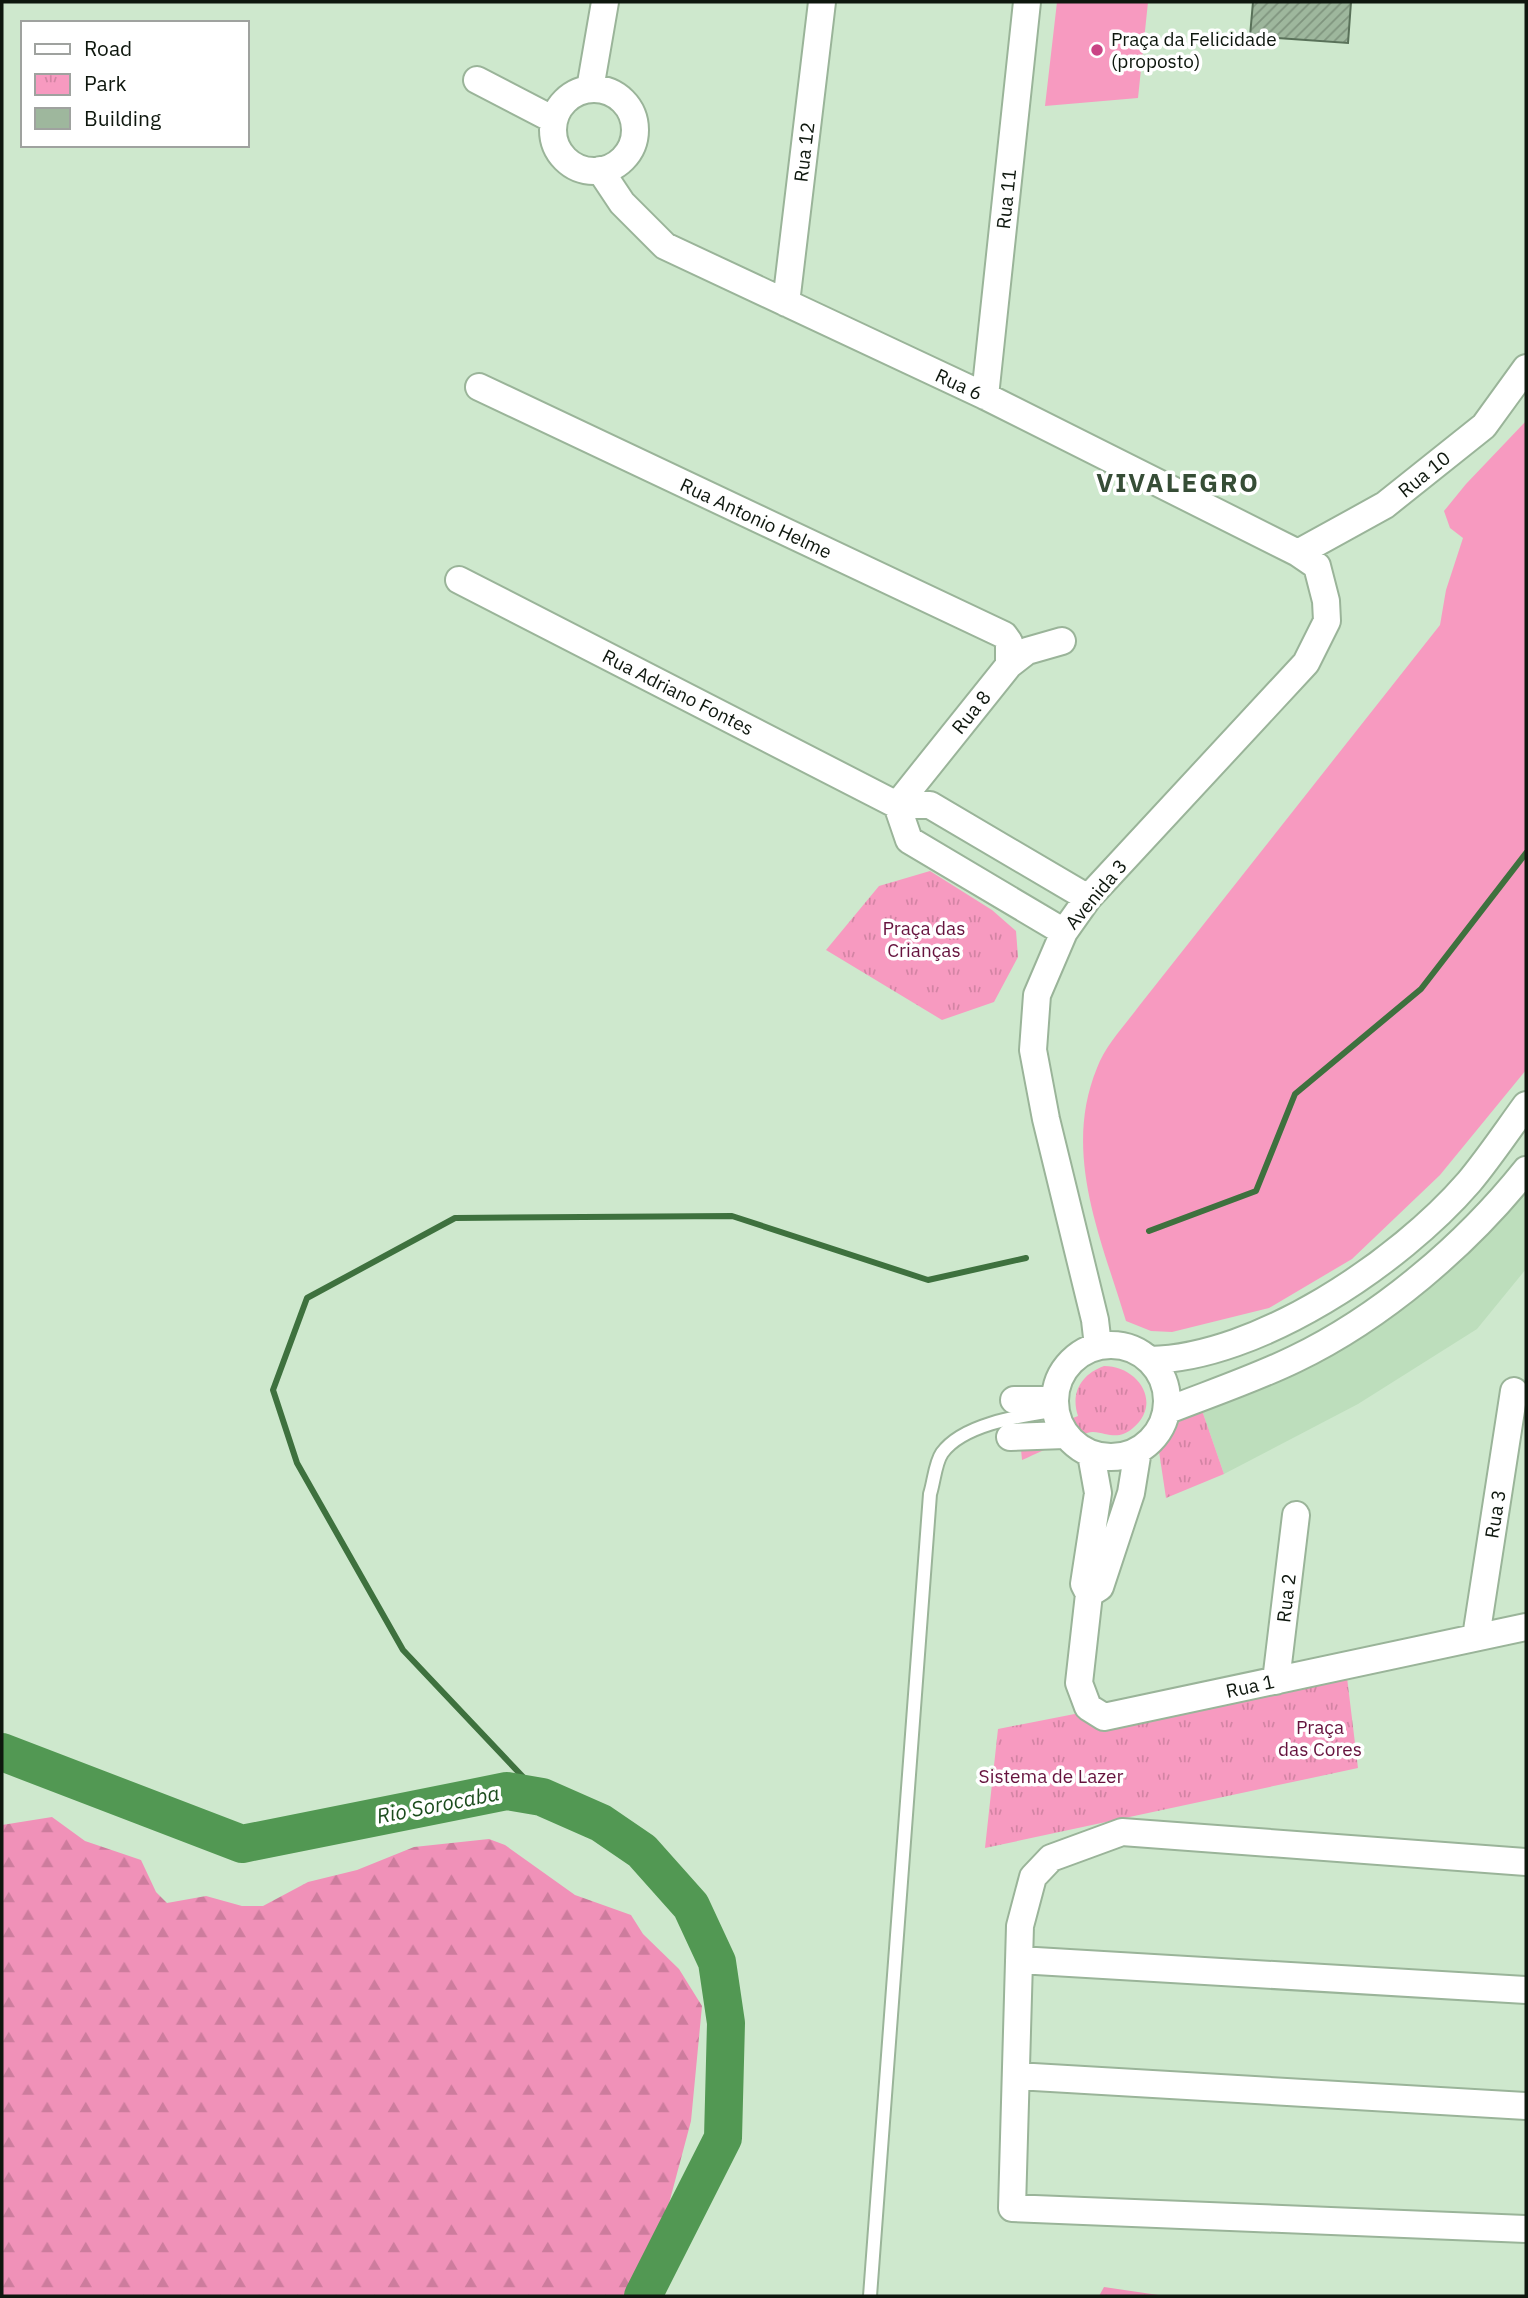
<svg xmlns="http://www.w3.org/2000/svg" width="1528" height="2298" viewBox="0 0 1528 2298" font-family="'IBM Plex Sans',sans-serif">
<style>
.built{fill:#bddebc}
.forest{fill:url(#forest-firs)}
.park{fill:url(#park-tufts)}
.garden{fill:#f79ac0}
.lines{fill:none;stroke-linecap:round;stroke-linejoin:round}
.stream{stroke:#3e713e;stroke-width:6}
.river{stroke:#529853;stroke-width:38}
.building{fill:url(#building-hatch);stroke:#597159;stroke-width:2}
.lane-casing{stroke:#9ab499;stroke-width:16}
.street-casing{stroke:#9ab499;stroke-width:30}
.lane{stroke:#fff;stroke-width:12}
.street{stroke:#fff;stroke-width:26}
.poi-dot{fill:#ca4485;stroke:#fff;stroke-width:2.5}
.labels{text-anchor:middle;stroke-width:7;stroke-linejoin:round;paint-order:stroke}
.poi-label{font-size:19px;fill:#0e170e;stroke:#fff;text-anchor:start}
.street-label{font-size:19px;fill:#0e170e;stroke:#fff}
.park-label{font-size:19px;fill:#66133e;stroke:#fff}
.water-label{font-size:21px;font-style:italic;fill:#1b4c1d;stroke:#fff}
.district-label{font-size:26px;font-weight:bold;letter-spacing:2px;fill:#364d36;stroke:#fff}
</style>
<defs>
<pattern id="forest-firs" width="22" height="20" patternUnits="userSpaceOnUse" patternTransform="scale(1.75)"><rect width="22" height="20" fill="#f091b8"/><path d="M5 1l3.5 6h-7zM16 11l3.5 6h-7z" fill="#cd7c9d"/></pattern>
<pattern id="park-tufts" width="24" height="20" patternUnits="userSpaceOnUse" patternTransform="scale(1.75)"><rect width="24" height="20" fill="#f79ac0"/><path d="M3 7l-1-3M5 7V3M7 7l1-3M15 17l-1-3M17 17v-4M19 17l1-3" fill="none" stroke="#d384a4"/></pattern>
<pattern id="building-hatch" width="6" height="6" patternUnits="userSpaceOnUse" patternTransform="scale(1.75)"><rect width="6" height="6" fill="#9eb79d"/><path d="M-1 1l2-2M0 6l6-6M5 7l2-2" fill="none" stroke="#7f947e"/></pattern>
</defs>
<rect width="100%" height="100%" fill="#cee8cd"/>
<!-- built -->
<path class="built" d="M1526 1153V1269L1477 1329 1358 1404 1224 1474 1197 1396 1390 1295 1473 1220Z"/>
<!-- forest -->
<path class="forest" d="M52 1817 85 1841 141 1860 156 1892 167 1903 206 1896 242 1906H263L308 1882 357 1870 414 1847 489 1839 505 1845 575 1895 631 1915 643 1934 679 1969 702 2006 691 2121 663 2226 658 2296H2V1825Z
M1104 2287 1165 2296H1099Z"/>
<!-- park -->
<path class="park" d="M930 871 992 910 1016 931 1018 957 994 1002 942 1020 826 950 879 886Z
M1104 1366C1138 1366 1163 1403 1133 1428 1118 1441 1108 1433 1093 1432 1084 1431 1034 1455 1022 1460L1020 1439 1078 1416C1070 1392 1082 1374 1104 1366Z
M1197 1396 1224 1474 1166 1498 1157 1438 1182 1420 1185 1402Z
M1345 1661 1358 1768 985 1848 998 1729Z"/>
<!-- garden -->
<path class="garden" d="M1057 2H1148L1138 98 1045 106Z
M1526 421V1070L1440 1175 1352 1259 1269 1308 1172 1332 1151 1331 1126 1321C1101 1238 1062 1153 1097 1068 1105 1046 1125 1025 1139 1006L1440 625 1446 590 1463 538 1450 528 1444 511 1466 484Z"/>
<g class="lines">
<!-- stream -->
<path class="stream" d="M1149 1231 1256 1191 1295 1094 1421 989 1526 853
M542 1797 403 1650 297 1463 273 1390 307 1298 455 1218 732 1216 928 1280 1026 1258"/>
<!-- river -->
<path class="river" d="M2 1752 242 1844 507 1791 542 1797 601 1823 642 1851 691 1906 717 1962 726 2023 723 2138 643 2296"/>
</g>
<!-- building -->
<path class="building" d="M1253 2H1351L1348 43 1250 36Z"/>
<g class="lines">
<!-- lane casing -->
<g class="lane-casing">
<path id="lane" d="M870 2296 930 1494C934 1482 935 1463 942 1453 963 1424 1020 1416 1052 1411"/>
</g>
<!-- street casing -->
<g class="street-casing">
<path id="street" d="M477 80 554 120
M590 89 605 2
M553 130a41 41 0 1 1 82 0a41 41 0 1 1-82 0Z
M600 170 622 203 665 246 985 396 1298 553 1317 566 1326 601 1327 621 1306 663 1088 898 1064 932 1037 995 1033 1050 1046 1119 1095 1320 1098 1346
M786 303 822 2
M479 387 1004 635 1009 642V665
M985 396 1027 2
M1298 553 1385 505 1484 426 1526 368
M459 580 897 805H930L1088 898
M897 805 1009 665 1027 651 1062 641
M897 805 909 840 1064 932
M1055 1401a56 56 0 1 1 112 0a56 56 0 1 1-112 0Z
M1150 1360C1258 1358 1399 1263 1469 1182 1489 1158 1507 1131 1526 1105
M1014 1400H1054
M1166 1411C1209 1394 1254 1379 1295 1359 1382 1317 1466 1245 1526 1170
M1010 1437 1065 1435
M1089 1594 1079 1683 1088 1707 1104 1717 1526 1627
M1089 1594 1100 1587 1131 1493 1138 1450
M1089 1594 1084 1584 1098 1493 1091 1454
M1476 1637 1514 1391
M1276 1681 1296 1515
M1526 1862 1122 1832 1051 1858 1033 1877 1020 1926 1012 2208 1526 2229
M1019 1960 1526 1990
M1016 2076 1526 2106"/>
</g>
<!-- lane -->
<use href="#lane" class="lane"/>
<!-- street -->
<use href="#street" class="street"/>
</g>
<!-- markers -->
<circle class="poi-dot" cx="1097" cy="50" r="7"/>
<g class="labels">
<!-- poi labels -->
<g class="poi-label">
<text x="1111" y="46">Praça da Felicidade<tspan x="1111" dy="22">(proposto)</tspan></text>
</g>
<!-- street labels -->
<g class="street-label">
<text transform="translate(804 152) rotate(-83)" y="7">Rua 12</text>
<text transform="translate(1006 199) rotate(-84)" y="7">Rua 11</text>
<text transform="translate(959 384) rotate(25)" y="7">Rua 6</text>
<text transform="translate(1424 474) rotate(-39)" y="7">Rua 10</text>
<text transform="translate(756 518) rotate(25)" y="7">Rua Antonio Helme</text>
<text transform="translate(678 692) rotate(27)" y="7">Rua Adriano Fontes</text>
<text transform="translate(971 712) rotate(-51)" y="7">Rua 8</text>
<text transform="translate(1096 894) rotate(-50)" y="7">Avenida 3</text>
<text transform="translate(1495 1514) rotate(-81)" y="7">Rua 3</text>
<text transform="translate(1286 1598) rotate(-83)" y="7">Rua 2</text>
<text transform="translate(1250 1686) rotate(-12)" y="7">Rua 1</text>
</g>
<!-- park labels -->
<g class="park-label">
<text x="924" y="935">Praça das<tspan x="924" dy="22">Crianças</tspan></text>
<text x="1320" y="1734">Praça<tspan x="1320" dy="22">das Cores</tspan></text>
<text x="1051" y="1783">Sistema de Lazer</text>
</g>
<!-- water labels -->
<g class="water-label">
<text transform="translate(438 1805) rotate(-11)" y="7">Rio Sorocaba</text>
</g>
<!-- district labels -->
<g class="district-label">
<text x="1178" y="492">VIVALEGRO</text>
</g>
</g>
<!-- border -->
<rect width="1528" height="2298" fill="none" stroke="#0e170e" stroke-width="7"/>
<!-- legend -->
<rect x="21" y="21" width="228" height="126" fill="#ffffff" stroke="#9fa29f" stroke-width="2"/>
<rect x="35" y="44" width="35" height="10" fill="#ffffff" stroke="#9fa29f" stroke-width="2"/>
<text x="84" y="56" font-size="21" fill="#0e170e">Road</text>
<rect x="35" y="74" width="35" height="21" fill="url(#park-tufts)" stroke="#9fa29f" stroke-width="2"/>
<text x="84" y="91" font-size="21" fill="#0e170e">Park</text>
<rect x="35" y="108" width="35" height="21" fill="#9eb79d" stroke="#9fa29f" stroke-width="2"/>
<text x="84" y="126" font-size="21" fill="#0e170e">Building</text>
</svg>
